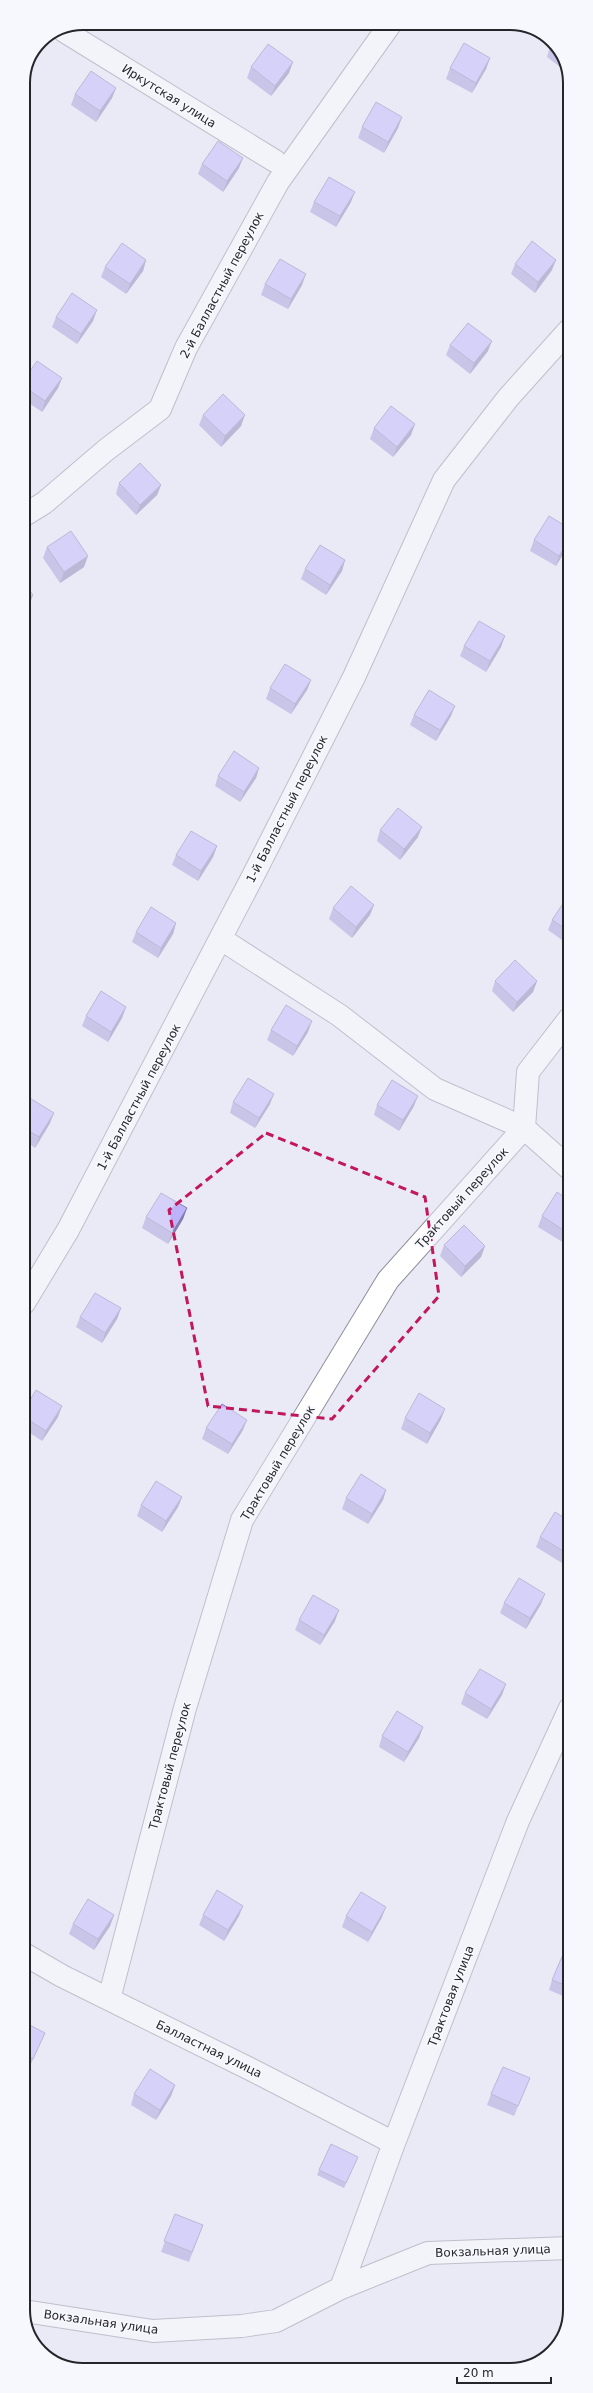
<svg xmlns="http://www.w3.org/2000/svg" width="593" height="2393" viewBox="0 0 593 2393" font-family="'DejaVu Sans',sans-serif">
<style>
.lines{fill:none;stroke-linecap:round;stroke-linejoin:round}
.minor-casing{stroke:#8e8d99;stroke-width:24}
.minor{stroke:#fff;stroke-width:22}
.wall{fill:#a39ad8}
.shaded-wall{fill:#847db0}
.building{fill:#bdb3fb;stroke:#847db0}
.marked{fill:none;stroke:#c2185b;stroke-width:3;stroke-dasharray:8 5;stroke-linejoin:round}
.labels{text-anchor:middle;stroke-width:3.5;stroke-linejoin:round;paint-order:stroke}
.street-label{font-size:12px;fill:#26262a;stroke:#f7f7fe}
.rim{fill:none;stroke:#26262a;stroke-width:2}
</style>
<rect width="100%" height="100%" fill="#eae9f6"/>
<g class="lines">
<!-- minor casing -->
<g class="minor-casing">
<path id="minor" d="M64 31 275 161
M23 516 44 503 106 450 160 409 186 348 278 182 391 23
M221 939 339 1015 435 1089 524 1128 569 1168
M24 1303 68 1230 254 874 354 677 444 480 508 398 569 330
M24 1954 62 1976 254 2071 394 2143
M109 1999 185 1708 242 1520 388 1280 524 1128 528 1072 569 1019
M341 2288 394 2143 518 1821 570 1708
M24 2311 153 2331 242 2326 276 2321 341 2288 428 2253 570 2248"/>
</g>
<!-- minor -->
<use href="#minor" class="minor"/>
</g>
<!-- wall -->
<path class="wall" d="M553 43 569 72V74L547 57 550 46Z
M490 58 486 69 472 93 446 79 450 68Z
M251 67 289 73 271 96 247 78Z
M116 88 112 98 96 122 71 105 75 94Z
M402 117 398 128 384 153 358 138 362 127Z
M202 164 239 168 223 192 198 174Z
M314 202H351L336 227 310 212Z
M146 260 143 271 126 294 101 277 105 267Z
M515 264 552 270 535 293 511 274Z
M265 284 302 285 288 309 261 295Z
M56 317 93 321 77 344 52 327Z
M450 345 488 351 470 374 446 355Z
M62 378 58 388 42 412 23 399V381Z
M203 415 241 426 221 447 199 425Z
M374 428 411 435 393 457 370 439Z
M119 483 161 485 157 495 136 515 116 494Z
M534 540 569 544 556 566 530 551Z
M47 547 84 567 60 583 43 558Z
M345 560 342 571 326 595 301 579 305 569Z
M464 646 501 647 486 672 460 656Z
M311 680 307 690 291 714 266 699 270 688Z
M414 715 451 716 436 741 410 725Z
M259 768 256 778 240 802 215 786 218 776Z
M380 830 418 837 400 860 377 841Z
M217 846 213 857 198 881 172 865 176 855Z
M569 897V945L548 930 552 920Z
M333 908 370 915 352 938 329 919Z
M176 923 173 934 158 958 132 942 136 932Z
M495 981H537L533 992 513 1012 492 991Z
M126 1007 122 1018 108 1042 82 1026 86 1016Z
M271 1030 308 1032 293 1056 267 1040Z
M233 1102 270 1104 255 1128 230 1113Z
M24 1105 50 1123 35 1148 24 1140Z
M377 1105 414 1106 399 1131 374 1115Z
M569 1200V1234L564 1243 538 1227 542 1216Z
M187 1208 183 1219 168 1244 142 1228 146 1217Z
M444 1245 485 1246 481 1257 461 1277 440 1256Z
M121 1308 117 1319 102 1343 76 1327 80 1317Z
M24 1410 58 1417 42 1441 24 1429Z
M405 1418 441 1419 427 1444 401 1429Z
M206 1428 243 1430 228 1454 202 1439Z
M570 1432V1447L565 1444Z
M386 1490 383 1500 368 1524 342 1509 346 1498Z
M182 1497 178 1507 162 1532 137 1516 141 1505Z
M570 1521V1549L562 1563 536 1547 540 1537Z
M504 1603 541 1604 526 1629 500 1613Z
M299 1620 335 1621 320 1645 295 1630Z
M465 1693 502 1695 487 1719 461 1704Z
M423 1727 419 1738 404 1762 379 1747 382 1736Z
M114 1915 110 1926 94 1950 69 1934 73 1924Z
M203 1915 239 1916 224 1941 199 1925Z
M346 1916 382 1917 368 1942 342 1927Z
M570 1954V1999L549 1990 552 1980Z
M24 2022 43 2038 31 2064 24 2061Z
M530 2078 514 2116 487 2105 491 2094Z
M175 2085 171 2096 156 2120 131 2105 134 2094Z
M358 2157 356 2162 344 2188 317 2175 319 2170Z
M175 2214 203 2225 189 2262 161 2252Z"/>
<!-- shaded-wall -->
<path class="shaded-wall" d="M490 58 486 69 472 93 476 83Z
M293 62 289 73 271 96 275 86Z
M116 88 112 98 96 122 100 111Z
M402 117 398 128 384 153 388 142Z
M243 158 239 168 223 192 227 181Z
M355 192 351 202 336 227 340 216Z
M146 260 143 271 126 294 130 284Z
M556 260 552 270 535 293 538 282Z
M306 274 302 285 288 309 291 299Z
M97 310 93 321 77 344 81 334Z
M492 341 488 351 470 374 474 363Z
M62 378 58 388 42 412 45 401Z
M245 415 241 426 221 447 225 436Z
M415 424 411 435 393 457 397 447Z
M161 485 157 495 136 515 140 505Z
M569 540V544L556 566 559 556Z
M88 556 84 567 60 583 64 572Z
M345 560 342 571 326 595 330 585Z
M33 595 29 606 23 610V602Z
M505 636 501 647 486 672 490 661Z
M311 680 307 690 291 714 295 704Z
M455 706 451 716 436 741 440 730Z
M259 768 256 778 240 802 244 792Z
M422 827 418 837 400 860 404 849Z
M217 846 213 857 198 881 201 871Z
M374 905 370 915 352 938 356 927Z
M176 923 173 934 158 958 161 948Z
M537 981 533 992 513 1012 517 1002Z
M126 1007 122 1018 108 1042 111 1032Z
M312 1021 308 1032 293 1056 297 1046Z
M274 1094 270 1104 255 1128 259 1118Z
M418 1096 414 1106 399 1131 403 1120Z
M54 1113 50 1123 35 1148 39 1137Z
M187 1208 183 1219 168 1244 172 1233Z
M569 1230V1234L564 1243 568 1233Z
M485 1246 481 1257 461 1277 465 1266Z
M121 1308 117 1319 102 1343 105 1333Z
M62 1406 58 1417 42 1441 46 1431Z
M445 1409 441 1419 427 1444 430 1433Z
M247 1420 243 1430 228 1454 232 1444Z
M386 1490 383 1500 368 1524 372 1514Z
M182 1497 178 1507 162 1532 166 1521Z
M570 1545V1549L562 1563 565 1552Z
M545 1594 541 1604 526 1629 530 1618Z
M339 1610 335 1621 320 1645 324 1635Z
M506 1684 502 1695 487 1719 491 1709Z
M423 1727 419 1738 404 1762 408 1752Z
M243 1906 239 1916 224 1941 228 1930Z
M386 1907 382 1917 368 1942 372 1932Z
M114 1915 110 1926 94 1950 98 1939Z
M175 2085 171 2096 156 2120 160 2110Z"/>
<!-- building -->
<path class="building" d="M464 43 490 58 476 83 450 68Z
M553 43 557 52 550 46Z
M268 44 293 62 275 86 251 67Z
M91 71 116 88 100 111 75 94Z
M376 102 402 117 388 142 362 127Z
M218 141 243 158 227 181 202 164Z
M329 177 355 192 340 216 314 202Z
M532 241 556 260 538 282 515 264Z
M122 243 146 260 130 284 105 267Z
M280 259 306 274 291 299 265 284Z
M72 293 97 310 81 334 56 317Z
M468 323 492 341 474 363 450 345Z
M37 361 62 378 45 401 23 386V381Z
M223 394 245 415 225 436 203 415Z
M391 406 415 424 397 447 374 428Z
M140 463 161 485 140 505 119 483Z
M549 516 569 528V540L559 556 534 540Z
M71 531 88 556 64 572 47 547Z
M320 545 345 560 330 585 305 569Z
M23 582 33 595 23 602Z
M479 621 505 636 490 661 464 646Z
M285 664 311 680 295 704 270 688Z
M429 690 455 706 440 730 414 715Z
M234 751 259 768 244 792 218 776Z
M398 808 422 827 404 849 380 830Z
M191 831 217 846 201 871 176 855Z
M351 886 374 905 356 927 333 908Z
M568 896 569 897V931L552 920Z
M151 907 176 923 161 948 136 932Z
M515 960 537 981 517 1002 495 981Z
M101 991 126 1007 111 1032 86 1016Z
M286 1005 312 1021 297 1046 271 1030Z
M248 1078 274 1094 259 1118 233 1102Z
M392 1080 418 1096 403 1120 377 1105Z
M28 1097 54 1113 39 1137 24 1128V1105Z
M557 1192 569 1200V1230L568 1233 542 1216Z
M161 1193 187 1208 172 1233 146 1217Z
M464 1225 485 1246 465 1266 444 1245Z
M95 1293 121 1308 105 1333 80 1317Z
M36 1390 62 1406 46 1431 24 1417V1410Z
M419 1393 445 1409 430 1433 405 1418Z
M222 1404 247 1420 232 1444 206 1428Z
M361 1474 386 1490 372 1514 346 1498Z
M156 1481 182 1497 166 1521 141 1505Z
M555 1512 570 1521V1545L565 1552 540 1537Z
M519 1578 545 1594 530 1618 504 1603Z
M313 1595 339 1610 324 1635 299 1620Z
M480 1669 506 1684 491 1709 465 1693Z
M397 1711 423 1727 408 1752 382 1736Z
M217 1890 243 1906 228 1930 203 1915Z
M361 1892 386 1907 372 1932 346 1916Z
M88 1899 114 1915 98 1939 73 1924Z
M564 1952 570 1954V1987L552 1980Z
M24 2022 45 2033 33 2059 24 2054Z
M503 2067 530 2078 518 2106 491 2094Z
M150 2069 175 2085 160 2110 134 2094Z
M331 2144 358 2157 346 2183 319 2170Z
M175 2214 203 2225 192 2252 164 2241Z"/>
<!-- marked area -->
<path d="M0 0H593V2393H0ZM266 1133 425 1197 439 1296 332 1419 208 1406 169 1210Z" fill="#eae9f6" fill-opacity=".55" fill-rule="evenodd"/>
<path class="marked" d="M266 1133 425 1197 439 1296 332 1419 208 1406 169 1210Z"/>
<g class="labels">
<!-- street labels -->
<g class="street-label">
<text transform="translate(169 96) rotate(32)" y="4">Иркутская улица</text>
<text transform="translate(222 285) rotate(-62)" y="4">2-й Балластный переулок</text>
<text transform="translate(287 809) rotate(-63)" y="4">1-й Балластный переулок</text>
<text transform="translate(139 1097) rotate(-62)" y="4">1-й Балластный переулок</text>
<text transform="translate(462 1198) rotate(-48)" y="4">Трактовый переулок</text>
<text transform="translate(278 1463) rotate(-59)" y="4">Трактовый переулок</text>
<text transform="translate(170 1766) rotate(-75)" y="4">Трактовый переулок</text>
<text transform="translate(451 1996) rotate(-69)" y="4">Трактовая улица</text>
<text transform="translate(209 2049) rotate(26)" y="4">Балластная улица</text>
<text transform="translate(493 2251) rotate(-2)" y="4">Вокзальная улица</text>
<text transform="translate(101 2322) rotate(8)" y="4">Вокзальная улица</text>
</g>
</g>
<!-- crop -->
<path d="M0 0H593V2393H0ZM83 30H510A53 53 0 0 1 563 83V2310A53 53 0 0 1 510 2363H83A53 53 0 0 1 30 2310V83A53 53 0 0 1 83 30Z" fill="#f7f7fe" fill-rule="evenodd"/>
<path class="rim" d="M83 30H510A53 53 0 0 1 563 83V2310A53 53 0 0 1 510 2363H83A53 53 0 0 1 30 2310V83A53 53 0 0 1 83 30Z"/>
<!-- scale -->
<path d="M457 2377v6h94v-6" fill="none" stroke="#26262a" stroke-width="2"/>
<text x="463" y="2377" font-size="12" fill="#26262a" stroke="#f7f7fe" stroke-width="3" paint-order="stroke">20 m</text>
</svg>
